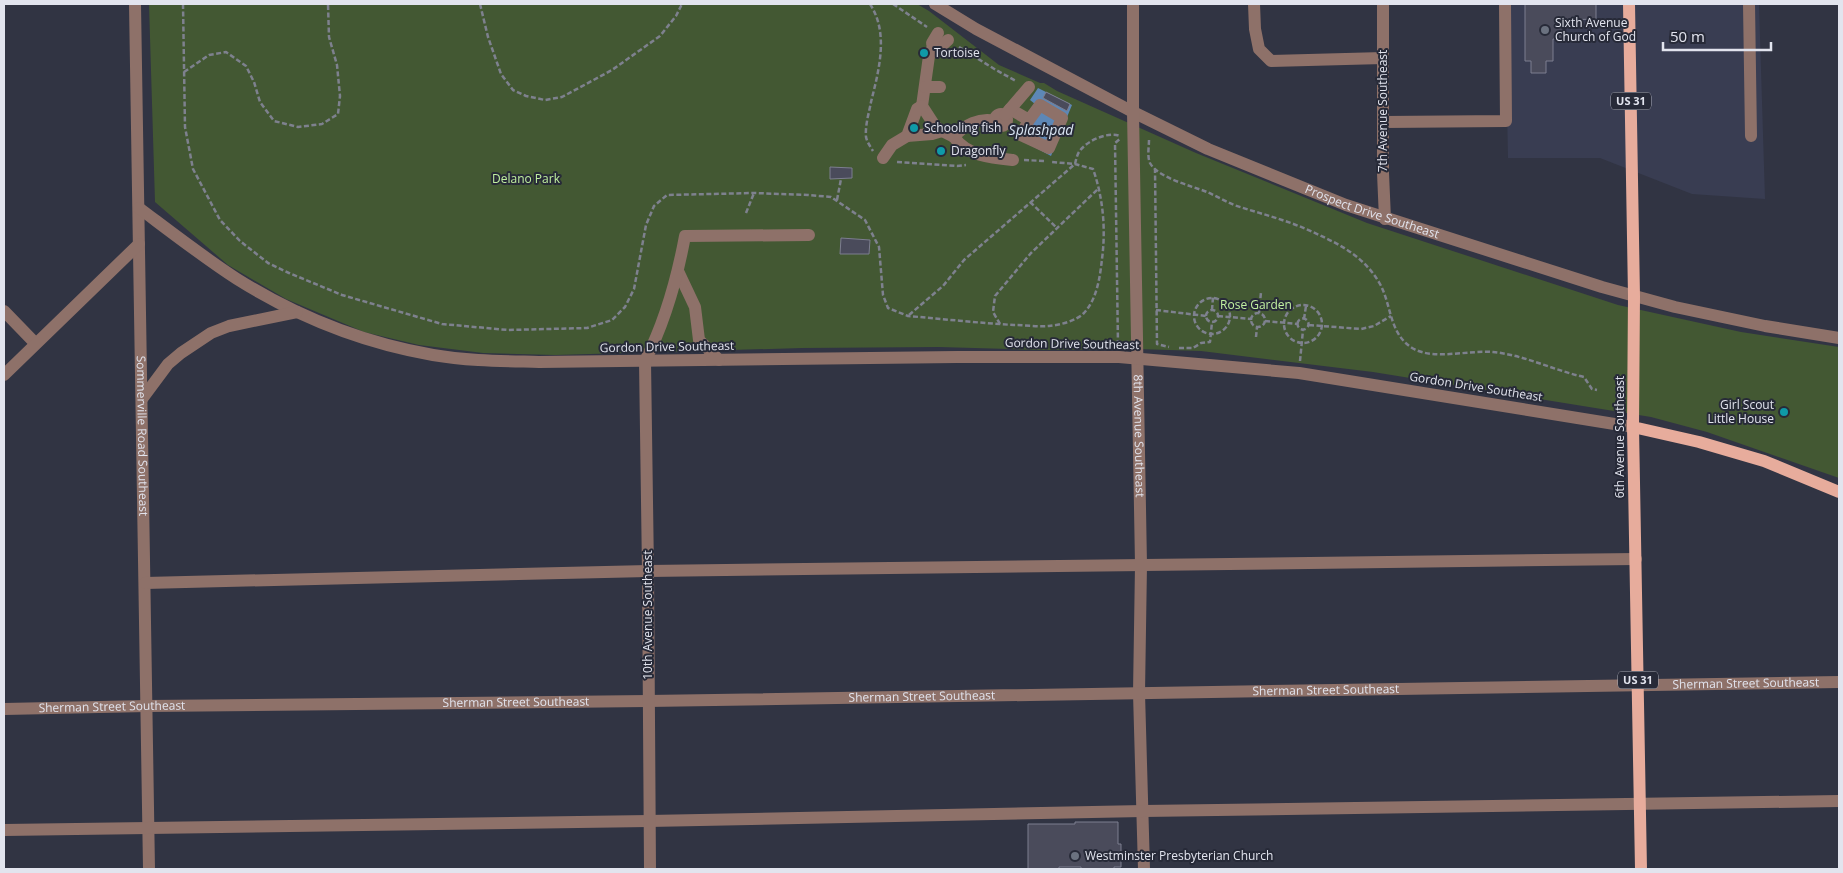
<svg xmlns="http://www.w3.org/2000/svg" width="1843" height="873" viewBox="0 0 1843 873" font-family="'Open Sans',sans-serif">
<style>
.built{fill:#393d52}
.green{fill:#435833}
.water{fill:#5d87b6}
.building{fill:#4a4b5b;stroke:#7d7e90}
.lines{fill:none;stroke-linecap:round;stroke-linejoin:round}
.path{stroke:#7e818e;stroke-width:2.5;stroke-dasharray:5 2.5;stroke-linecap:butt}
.minor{stroke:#8e7169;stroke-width:12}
.major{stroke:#e7ac9c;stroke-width:12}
.worship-dot{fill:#6b7280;stroke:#272a38;stroke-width:2}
.culture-dot{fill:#0f9aa8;stroke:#272a38;stroke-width:2}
.labels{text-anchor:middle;stroke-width:4;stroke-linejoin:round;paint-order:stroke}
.shield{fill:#272a38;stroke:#aaacb7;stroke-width:1}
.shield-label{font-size:11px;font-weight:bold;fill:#e2e4ee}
.poi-label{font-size:12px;fill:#e2e4ee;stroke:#272a38;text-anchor:start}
.street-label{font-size:12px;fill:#e2e4ee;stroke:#272a38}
.park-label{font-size:12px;fill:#c1f0a0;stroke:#272a38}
.water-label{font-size:14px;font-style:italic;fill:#d9e5f3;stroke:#272a38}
</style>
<rect width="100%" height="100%" fill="#313443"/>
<!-- built -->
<path class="built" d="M1505 4H1759L1765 199 1692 194 1600 158H1508Z"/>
<!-- green -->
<path class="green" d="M149 4H917L929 11 999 65 1040 83H1044L1057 91 1196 153 1367 223 1618 305 1741 332 1839 347V478L1707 432 1651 417 1373 372 1201 351 1137 349 1042 350 939 347 802 348 555 355 483 353 419 345 364 332 286 299 228 265 155 202Z"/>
<!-- water -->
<path class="water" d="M1038 88 1072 105 1051 156 1019 139 1035 104 1030 100Z"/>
<!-- building -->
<path class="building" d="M1525 4H1596V19L1564 20V40L1553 39V61H1546V73H1531V61H1525Z
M1046 92 1070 104 1067 111 1043 98Z
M830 167 852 168V178L830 179Z
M841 238 870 240 869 254H840Z
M1075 822H1118V844H1121V867H1114V869H1081V867H1059V869H1028V824H1075Z"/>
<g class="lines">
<!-- path -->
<path class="path" d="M183 4 185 127 193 169 220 220 240 241 268 263 289 273 342 295 442 324 508 330 587 328 612 320 625 307 634 289 646 225 654 206 667 195 754 193 808 195 831 197 865 220 879 247 883 295 888 308 908 316C943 319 979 323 1014 325 1025 325 1038 327 1049 326 1060 325 1076 321 1084 313 1097 299 1100 277 1102 259 1106 229 1103 197 1093 169L1075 164 1052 162
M480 4 488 37 501 74 513 90 526 96 545 100 562 97 612 70 660 36 676 16 682 4
M870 4C889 33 879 70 871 102 869 113 865 125 866 137 867 142 870 146 873 151
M893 4 927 27
M959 47 996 70 1016 81
M184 72 209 55 226 52 246 66 254 82 260 102 274 121 298 127 322 124 338 114 340 96 337 65 329 37 328 4
M1149 140C1149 147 1147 156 1150 163 1158 178 1192 186 1207 192 1216 196 1225 201 1234 205 1258 213 1283 219 1306 229 1335 242 1363 254 1380 284 1392 306 1389 335 1414 349 1434 360 1470 350 1493 352 1524 355 1553 370 1584 377L1592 389 1597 390
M1024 160 1044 161
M897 162 957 166 966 165
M1155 168 1157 344 1169 347
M837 200 841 179
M1030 202 1057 228
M746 213 754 193
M1194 316a18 18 0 1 1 36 0a18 18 0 1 1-36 0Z
M1284 324a19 19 0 1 1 38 0a19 19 0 1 1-38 0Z
M1206 316a6 6 0 1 1 12 0a6 6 0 1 1-12 0Z
M1156 310 1206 316
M1212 310 1213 297
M1259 313 1261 292
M1251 320a7 7 0 1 1 14 0a7 7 0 1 1-14 0Z
M909 315 943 286 964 260 1075 164C1076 160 1077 155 1079 152 1086 141 1108 131 1120 136
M1218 316 1251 319
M1297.5 324a5.5 5.5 0 1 1 11 0a5.5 5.5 0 1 1-11 0Z
M1304 319 1306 306
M1265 321 1298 324
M1000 324 993 312 995 296 1031 253 1099 188
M1309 325 1361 329 1374 326 1391 316
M1256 337 1257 327
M1118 345 1115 143 1121 138
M1179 348H1193L1201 343 1210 342 1212 322
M1300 361 1303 330"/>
<!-- minor -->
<g class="minor">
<path id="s1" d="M135 4 149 869"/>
<path id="s2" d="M935 4 976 29 1133 112 1208 149 1346 205 1602 287 1675 307 1765 326 1839 338"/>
<path id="s3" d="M1133 4V112L1141 565 1139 693 1144 869"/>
<path d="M1254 4 1255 29 1259 49 1271 61 1383 58"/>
<path d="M1383 4V173L1385 219"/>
<path d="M1749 4 1751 136"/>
<path d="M948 40 938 49 933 47 929 56 922 106 935 126 942 131 954 137C964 125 980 117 995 121"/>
<path d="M933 47 932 43 938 33"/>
<path d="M925 87H940"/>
<path d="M1010 109 1029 120 1040 105 1062 118 1049 148 1021 135 1029 120"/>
<circle cx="1001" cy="120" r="6"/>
<path d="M1005 115 1029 87"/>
<path d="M1384 122 1506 121 1505 4"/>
<path d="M907 136 932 134 942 131"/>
<path d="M954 137C967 156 991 158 1013 160"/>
<path d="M883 158 892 145 907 136 917 109 922 106"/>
<path d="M139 208C171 232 203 257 237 279 296 316 364 343 433 355 468 361 504 361 539 362L957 357H1119L1299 373 1633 427"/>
<path d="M678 271 695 307 699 340 719 360"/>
<path d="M4 311 35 343"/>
<path d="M4 375 139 244"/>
<path d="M142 399 168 364 181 353 211 333 229 326 297 312"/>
<path d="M145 583 648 571 1636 559"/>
<path id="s4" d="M4 709 147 706 648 701 1839 682"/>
<path d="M4 830 649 821 1143 811 1839 801"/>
<path d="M650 869 648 571 645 361C665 322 677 279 685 236L809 235"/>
</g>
<!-- major -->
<path class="major" d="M1629 4 1634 296 1633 427 1641 869
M1633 427 1699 442 1764 461 1839 492"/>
</g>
<!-- markers -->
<g class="worship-dot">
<circle cx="1545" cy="30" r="5"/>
<circle cx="1075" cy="856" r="5"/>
</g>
<g class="culture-dot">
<circle cx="924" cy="53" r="5"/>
<circle cx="914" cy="128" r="5"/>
<circle cx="941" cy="151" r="5"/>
<circle cx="1784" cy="412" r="5"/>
</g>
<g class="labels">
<!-- shield labels -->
<g class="shield">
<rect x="1611" y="92.5" width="40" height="17" rx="4"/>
<rect x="1618" y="671.5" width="40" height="17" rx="4"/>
</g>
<g class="shield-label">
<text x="1631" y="105">US 31</text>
<text x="1638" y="684">US 31</text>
</g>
<!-- poi labels -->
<g class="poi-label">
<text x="1555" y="27">Sixth Avenue<tspan x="1555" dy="14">Church of God</tspan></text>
<text x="934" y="57">Tortoise</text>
<text x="924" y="132">Schooling fish</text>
<text x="951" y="155">Dragonfly</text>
<text x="1774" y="409" text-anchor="end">Girl Scout<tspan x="1774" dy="14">Little House</tspan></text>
<text x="1085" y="860">Westminster Presbyterian Church</text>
</g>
<!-- street labels -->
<g class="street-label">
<text transform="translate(1383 111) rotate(-90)" y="4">7th Avenue Southeast</text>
<text dy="4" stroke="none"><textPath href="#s2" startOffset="485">Prospect Drive Southeast</textPath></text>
<text transform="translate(1072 344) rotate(1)" y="4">Gordon Drive Southeast</text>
<text transform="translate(667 347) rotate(-1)" y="4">Gordon Drive Southeast</text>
<text transform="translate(1476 387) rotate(9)" y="4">Gordon Drive Southeast</text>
<text dy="4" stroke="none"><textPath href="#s1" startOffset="432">Sommerville Road Southeast</textPath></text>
<text dy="4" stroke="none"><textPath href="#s3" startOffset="432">8th Avenue Southeast</textPath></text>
<text transform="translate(1620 437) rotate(-90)" y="4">6th Avenue Southeast</text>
<text transform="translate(648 615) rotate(-90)" y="4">10th Avenue Southeast</text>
<text dy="4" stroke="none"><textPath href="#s4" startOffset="1742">Sherman Street Southeast</textPath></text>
<text dy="4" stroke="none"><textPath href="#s4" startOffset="1322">Sherman Street Southeast</textPath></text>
<text dy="4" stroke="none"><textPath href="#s4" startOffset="918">Sherman Street Southeast</textPath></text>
<text dy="4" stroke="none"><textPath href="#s4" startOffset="512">Sherman Street Southeast</textPath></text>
<text dy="4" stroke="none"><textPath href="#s4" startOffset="108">Sherman Street Southeast</textPath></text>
</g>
<!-- park labels -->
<g class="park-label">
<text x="526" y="183">Delano Park</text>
<text x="1256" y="309">Rose Garden</text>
</g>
<!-- water labels -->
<g class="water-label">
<text x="1041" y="135">Splashpad</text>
</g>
</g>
<!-- border -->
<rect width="1843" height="873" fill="none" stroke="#e2e4ee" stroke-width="10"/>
<!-- scale -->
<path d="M1663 42v8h108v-8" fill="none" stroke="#e2e4ee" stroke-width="2.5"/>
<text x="1670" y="42" font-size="15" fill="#e2e4ee" stroke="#272a38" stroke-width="4" paint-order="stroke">50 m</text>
</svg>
